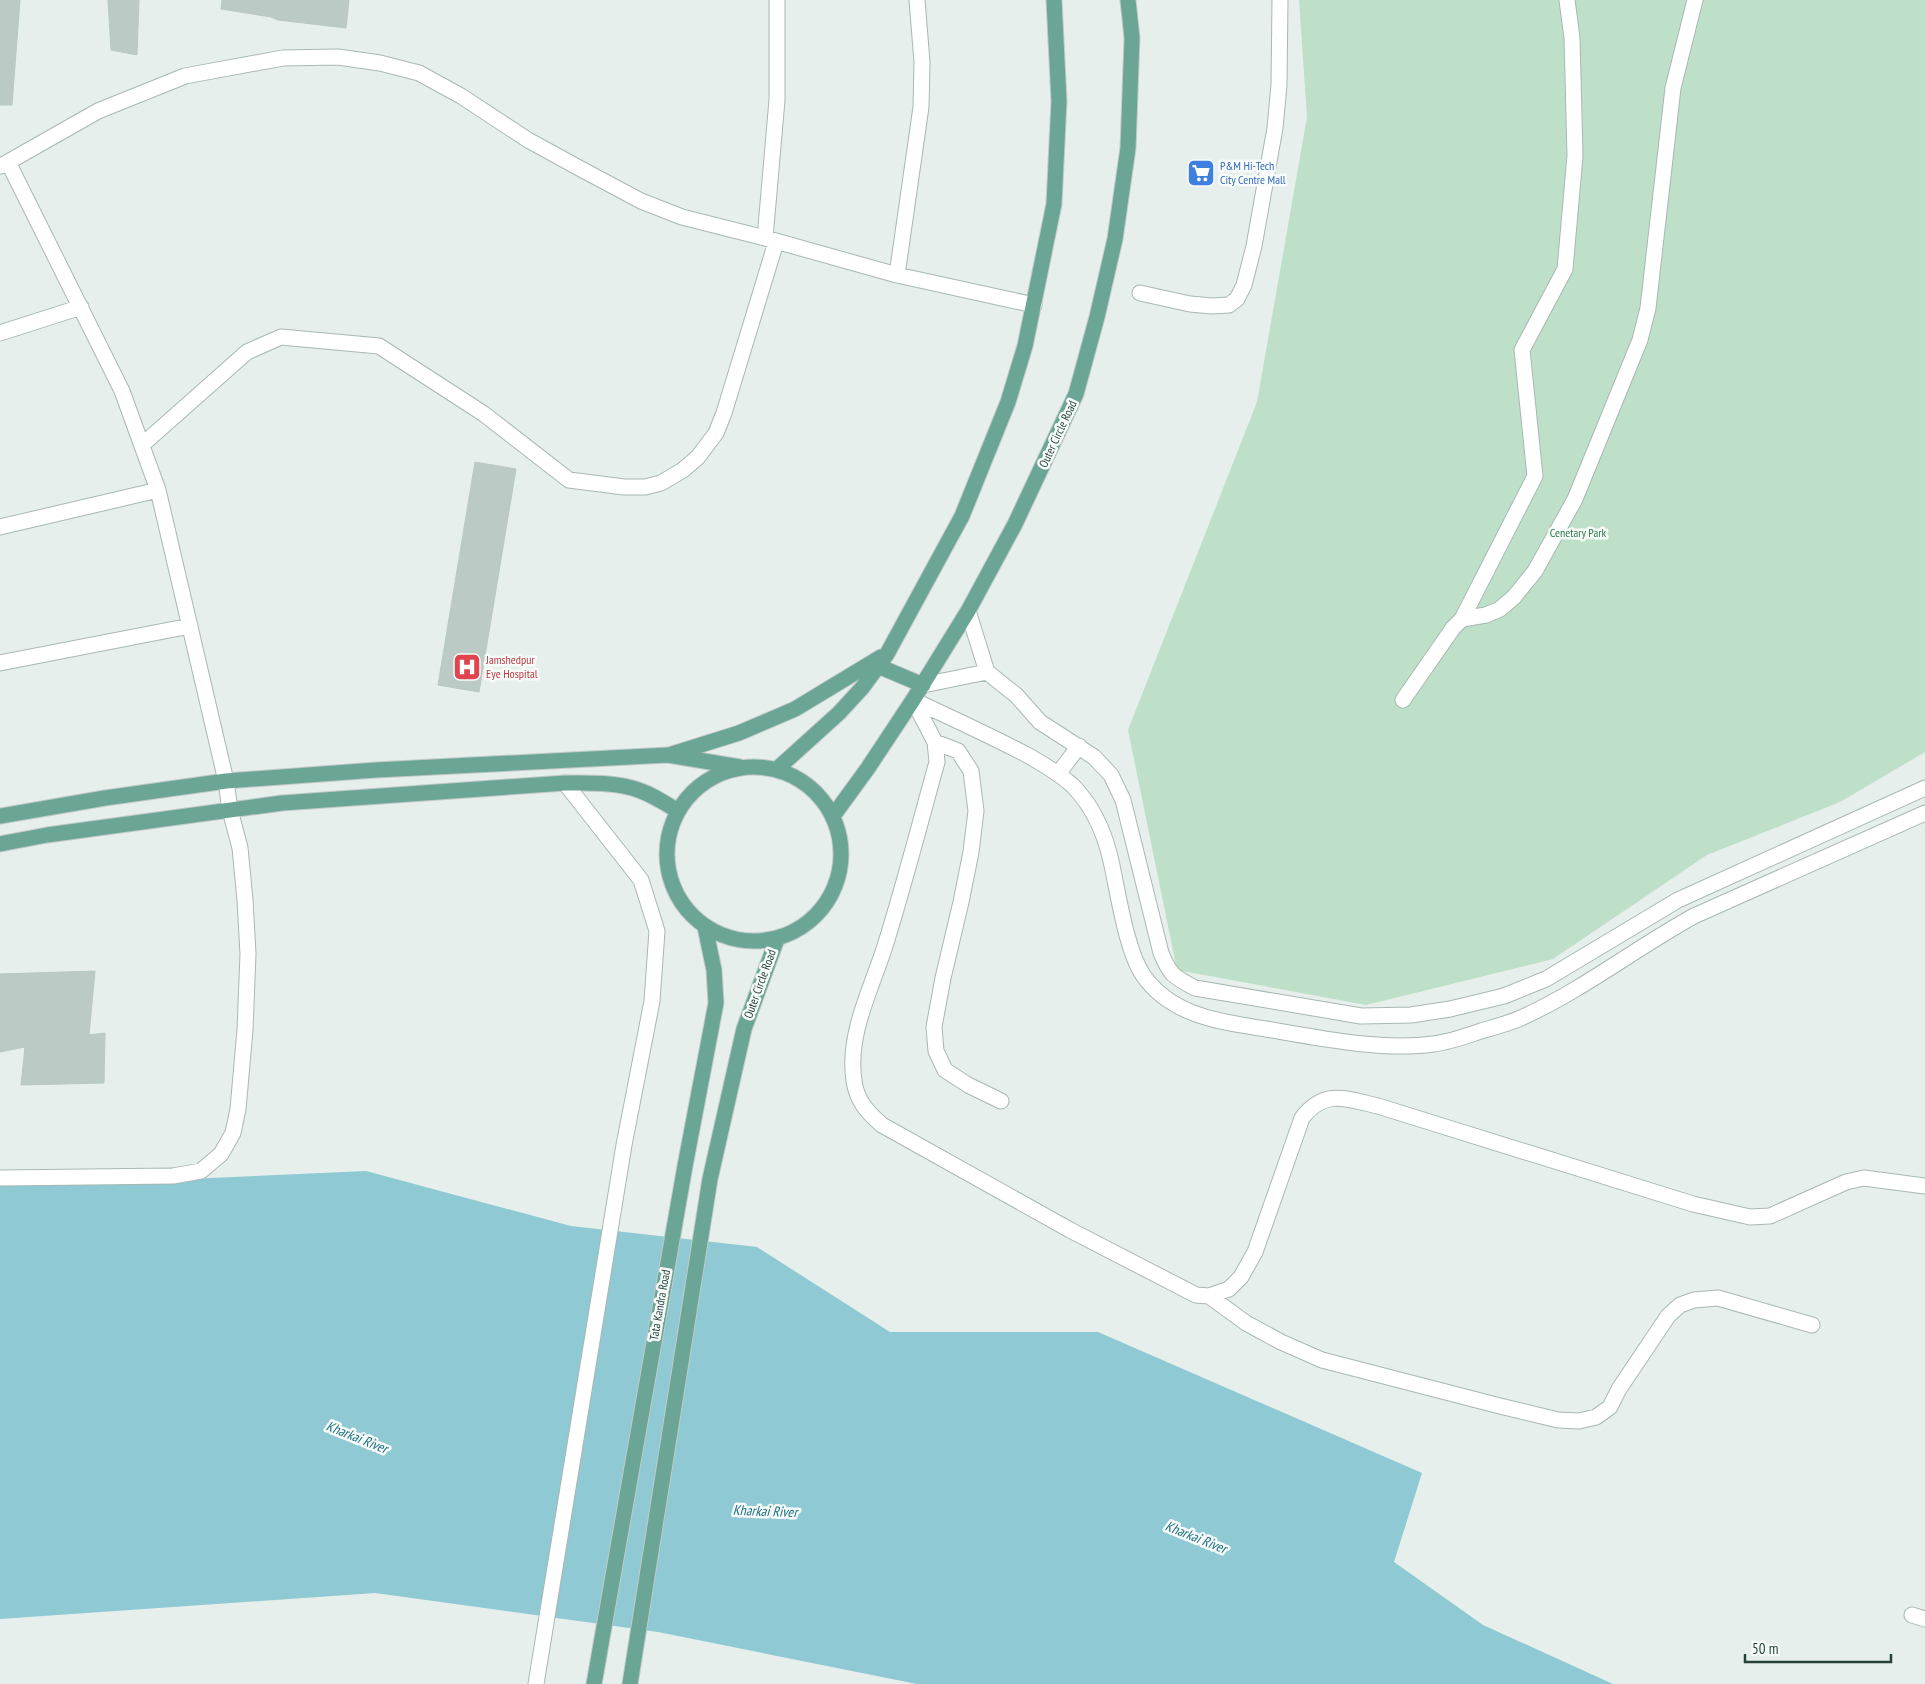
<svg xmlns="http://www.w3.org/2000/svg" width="1925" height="1684" viewBox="0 0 1925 1684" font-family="'PT Sans Narrow',sans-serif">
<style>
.green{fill:#bfe0c8}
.water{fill:#8ec9d4}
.building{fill:#bbcac4;stroke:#b8c9c2}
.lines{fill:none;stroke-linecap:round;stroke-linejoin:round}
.minor-casing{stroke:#a8b8b2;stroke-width:17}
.major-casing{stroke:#c2cac8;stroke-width:17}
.minor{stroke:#fff;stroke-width:15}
.major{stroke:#6aa596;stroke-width:15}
.labels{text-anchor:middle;stroke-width:5;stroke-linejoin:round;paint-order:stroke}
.shop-label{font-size:12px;fill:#366cbe;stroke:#f7fbf9;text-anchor:start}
.street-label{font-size:12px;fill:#24423a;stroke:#f7fbf9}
.park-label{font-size:12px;fill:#2d7a4b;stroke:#f7fbf9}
.health-label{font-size:12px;fill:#be3a42;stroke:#f7fbf9;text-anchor:start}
.water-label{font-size:14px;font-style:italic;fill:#1c6f80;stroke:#f7fbf9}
</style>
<rect width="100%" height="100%" fill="#e6efeb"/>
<!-- green -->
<path class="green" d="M1299 0H1925V752L1840 802 1707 855 1553 959 1366 1005 1177 970 1128 730 1257 402 1307 117Z"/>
<!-- water -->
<path class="water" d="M366 1171 571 1226 757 1247 890 1332H1098L1422 1473 1394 1562 1483 1625 1613 1684H917L658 1632 375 1593 0 1619V1182L165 1180Z"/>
<!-- building -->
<path class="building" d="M0 0H20L12 105H0Z
M108 0H139L137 55 111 50Z
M222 0H349L346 28 278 20 271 17 221 9Z
M475 462 516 469 479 692 438 685Z
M95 971 89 1035 105 1033 104 1083 21 1085 25 1047 0 1052V974Z"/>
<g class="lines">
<!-- minor casing -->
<g class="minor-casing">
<path id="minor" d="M1 166 98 111 185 76 283 58 338 57 380 63 419 73 461 96 528 140 581 169 641 201 682 217 765 238 897 275 1034 305
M765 238 777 100V0
M897 275 921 107 922 62 917 0
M1140 293 1190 304 1212 306 1229 305 1237 299 1244 285 1254 246 1275 128 1279 85 1280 0
M0 333 81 307
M142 445 247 352 281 337 379 346 484 414 569 480 624 487H645L661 483 683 470 698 457 716 433 724 413 776 242
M0 527 158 490
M968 611 987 672 1016 695 1040 722 1094 757 1111 775 1123 800 1161 953C1170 975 1174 977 1195 988L1361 1016 1411 1015 1450 1009 1504 996 1546 979 1678 900 1925 788
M1462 619 1535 476 1522 350 1565 269 1575 156 1572 38 1567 0
M0 663 190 626
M923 685 987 672
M913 700 935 742 937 762C920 823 904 885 885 946 871 990 847 1034 854 1081 857 1101 867 1112 882 1125L1070 1230 1196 1295 1209 1296 1229 1289 1241 1277 1255 1252 1302 1118C1325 1088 1347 1099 1378 1106L1693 1204 1750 1217 1770 1216 1846 1182 1864 1178 1925 1186
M913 700C952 718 991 736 1029 756 1044 765 1061 774 1074 787 1093 807 1105 834 1111 861 1118 892 1126 950 1143 975 1171 1016 1221 1022 1266 1029 1318 1038 1382 1051 1433 1044 1450 1042 1466 1036 1481 1031 1495 1027 1510 1023 1523 1017 1584 989 1636 948 1694 916L1925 813
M1403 700 1453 628 1462 619 1486 615 1500 609 1514 597 1535 571 1575 499 1640 340 1648 308 1673 88 1695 0
M935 742 958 751 971 771 976 811 971 852 961 902 943 978 934 1027 936 1051 945 1070 968 1085 1001 1101
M1058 774 1079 746
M0 1178 173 1176 201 1171 221 1154 233 1133 238 1109 245 1030 248 954 245 900 240 848 230 810 226 781 158 490 122 391 8 162
M1209 1296 1246 1323 1281 1342 1322 1360 1500 1406 1558 1420 1579 1421 1596 1417 1610 1407 1619 1389 1668 1316 1680 1305 1694 1300 1718 1298 1812 1325
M1912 1615 1925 1619
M536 1684 624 1145 652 1001 657 931 641 880 565 783"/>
</g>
<!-- major casing -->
<g class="major-casing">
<path id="major" d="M878 666 923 685
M672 754 739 733 795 709 881 657
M667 854a87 87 0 1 1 174 0a87 87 0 1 1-174 0Z
M777 769 839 713 862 688 887 654 962 516 1008 402 1025 346 1054 204 1059 101 1054 0
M0 816 105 798 226 781 376 770 668 755 740 767
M833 816 868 768 913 700 968 611 1015 524 1076 394 1097 317 1115 239 1128 148 1132 38 1128 0
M0 844 47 835 282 803 565 783C588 783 610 782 632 788 648 792 663 802 678 811
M594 1684 685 1166 716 1003 714 970 705 927
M630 1684 710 1179 744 1029 777 939"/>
</g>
<!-- minor -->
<use href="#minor" class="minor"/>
<!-- major -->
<use href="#major" class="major"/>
</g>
<!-- icons -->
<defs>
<g id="supermarket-square" transform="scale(1.4375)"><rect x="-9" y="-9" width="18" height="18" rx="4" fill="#3f7fe0" stroke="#f7fbf9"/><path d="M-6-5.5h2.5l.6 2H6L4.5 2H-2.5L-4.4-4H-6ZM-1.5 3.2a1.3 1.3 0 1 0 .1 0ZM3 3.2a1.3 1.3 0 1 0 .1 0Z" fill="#fff"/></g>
<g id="hospital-square" transform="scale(1.4375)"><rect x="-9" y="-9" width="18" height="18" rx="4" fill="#e0444e" stroke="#f7fbf9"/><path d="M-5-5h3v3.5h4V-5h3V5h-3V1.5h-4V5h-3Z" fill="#fff"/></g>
</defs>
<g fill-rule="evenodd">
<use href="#supermarket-square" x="1201" y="173"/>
<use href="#hospital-square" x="467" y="667"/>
</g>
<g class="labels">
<!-- shop labels -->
<g class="shop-label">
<text x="1220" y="170">P&amp;M Hi-Tech<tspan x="1220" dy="14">City Centre Mall</tspan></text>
</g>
<!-- street labels -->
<g class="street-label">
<text transform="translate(1058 434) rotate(-65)" y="4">Outer Circle Road</text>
<text transform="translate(760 984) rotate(-70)" y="4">Outer Circle Road</text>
<text transform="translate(660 1305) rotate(-80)" y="4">Tata Kandra Road</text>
</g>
<!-- park labels -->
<g class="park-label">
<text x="1578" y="537">Cenetary Park</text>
</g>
<!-- health labels -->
<g class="health-label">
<text x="486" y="664">Jamshedpur<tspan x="486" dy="14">Eye Hospital</tspan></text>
</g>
<!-- water labels -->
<g class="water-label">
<text transform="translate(357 1437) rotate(22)" y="5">Kharkai River</text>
<text transform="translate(765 1511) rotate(2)" y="5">Kharkai River</text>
<text transform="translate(1196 1537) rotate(22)" y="5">Kharkai River</text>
</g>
</g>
<!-- scale -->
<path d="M1745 1654v8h146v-8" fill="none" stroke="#24423a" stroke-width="2.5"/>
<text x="1752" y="1654" font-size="15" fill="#24423a" stroke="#f7fbf9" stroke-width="4" paint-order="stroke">50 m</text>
</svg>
